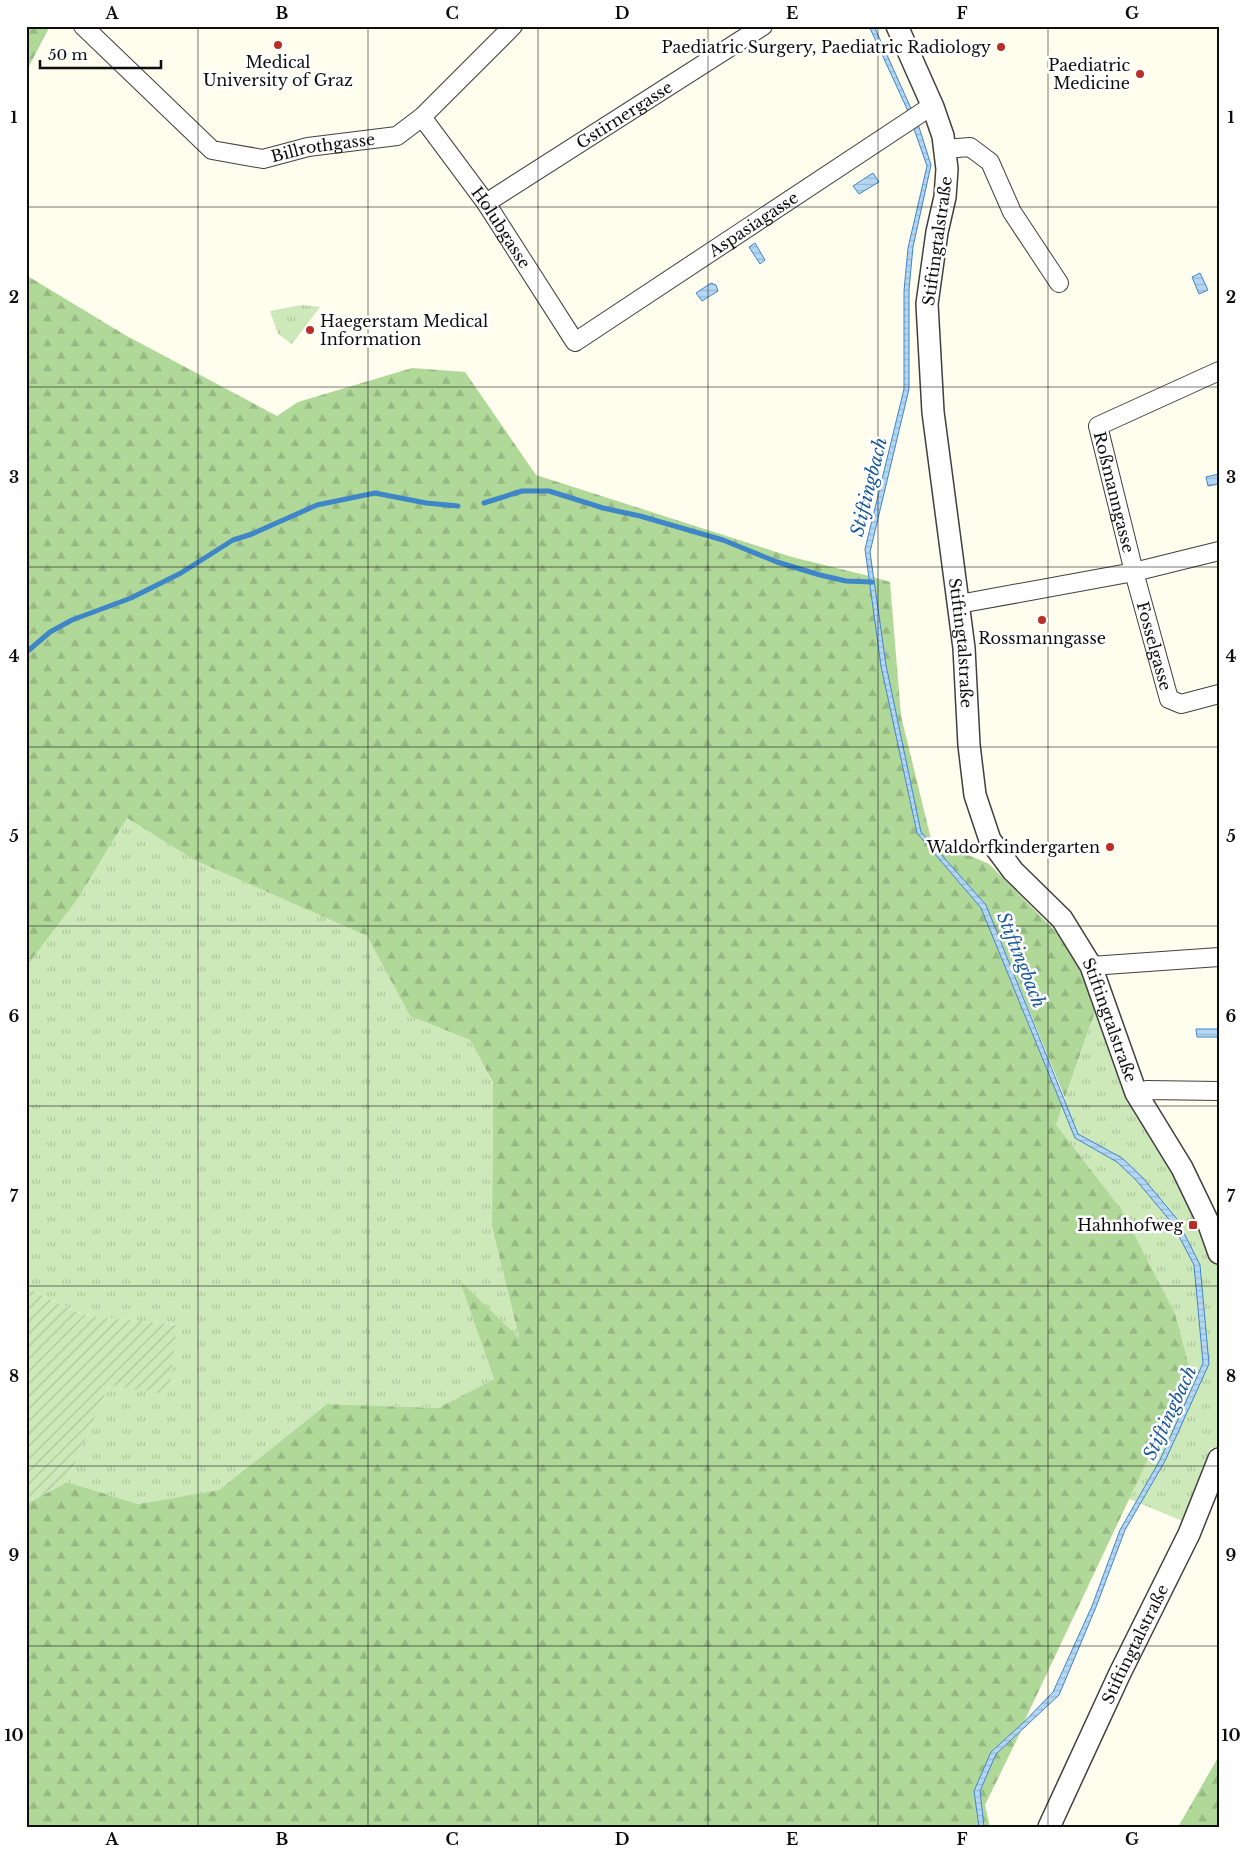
<svg xmlns="http://www.w3.org/2000/svg" width="1245" height="1853" viewBox="0 0 1245 1853" font-family="'Libre Baskerville',serif">
<style>
.grass{fill:url(#grass-tufts)}
.forest{fill:url(#forest-firs)}
.garden{fill:url(#garden-furrows)}
.water{fill:url(#water-rules);stroke:#3e86c8}
.lines{fill:none;stroke-linecap:round;stroke-linejoin:round}
.stream{stroke:#3e86c8;stroke-width:5}
.minor-casing{stroke:#404040;stroke-width:20}
.tertiary-casing{stroke:#404040;stroke-width:24}
.minor{stroke:#fff;stroke-width:18}
.tertiary{stroke:#fff;stroke-width:21}
.grid{fill:none;stroke:#0d0d0d;stroke-width:1;stroke-opacity:0.55}
.poi-dot{fill:#b82f2a;stroke:#fff;stroke-width:2}
.labels{text-anchor:middle;stroke-width:5;stroke-linejoin:round;paint-order:stroke}
.poi-label{font-size:16px;fill:#0d0d0d;stroke:#fff;text-anchor:end}
.street-label{font-size:16px;fill:#0d0d0d;stroke:#fff}
.water-label{font-size:18px;font-style:italic;fill:#1b599b;stroke:#fff}
.neatline{fill:none;stroke:#0d0d0d;stroke-width:2}
.grid-label{font-size:16px;text-anchor:middle;font-weight:bold;fill:#0d0d0d}
</style>
<defs>
<pattern id="grass-tufts" width="24" height="20" patternUnits="userSpaceOnUse" patternTransform="scale(1.25)"><rect width="24" height="20" fill="#cde8b9"/><path d="M3 7l-1-3M5 7V3M7 7l1-3M15 17l-1-3M17 17v-4M19 17l1-3" fill="none" stroke="#afc69e"/></pattern>
<pattern id="forest-firs" width="22" height="20" patternUnits="userSpaceOnUse" patternTransform="scale(1.25)"><rect width="22" height="20" fill="#b0d899"/><path d="M5 1l3.5 6h-7zM16 11l3.5 6h-7z" fill="#96b883"/></pattern>
<pattern id="garden-furrows" width="10" height="10" patternUnits="userSpaceOnUse" patternTransform="scale(1.25)"><rect width="10" height="10" fill="#cde8b9"/><path d="M-1 1l2-2M0 10L10 0M9 11l2-2" fill="none" stroke="#afc69e"/></pattern>
<pattern id="water-rules" width="6" height="5" patternUnits="userSpaceOnUse" patternTransform="scale(1.25)"><rect width="6" height="5" fill="#b5d7f4"/><path d="M0 2.5h6" fill="none" stroke="#9ab7d0"/></pattern>
</defs>
<rect width="100%" height="100%" fill="#fefdee"/>
<!-- grass -->
<path class="grass" d="M302 305 320 307 292 344 278 334 270 311Z
M127 818 194 860 367 936 410 1016 470 1040 493 1084 492 1227 519 1339 461 1282 494 1379 438 1408 327 1404 219 1490 138 1504 67 1482 109 1385 177 1325 84 1315 26 1288V967L77 900Z
M1097 1006 1128 1104H1145L1219 1253V1446L1210 1449 1185 1522 1129 1499 1190 1370 1056 1125Z"/>
<!-- forest -->
<path class="forest" d="M26 26H50L26 72Z
M26 275 125 335 277 416 298 402 412 368 465 372 536 475 792 557 869 576 881 666 917 833 981 908 1062 1107 1056 1125 1121 1209 1175 1314 1190 1370 1024 1722 991 1752 974 1791 979 1827H26V1504L67 1482 138 1504 219 1490 327 1404 438 1408 494 1379 460 1281 519 1338 492 1227 493 1083 470 1040 410 1016 367 936 194 860 127 818 77 900 26 967Z
M873 577 890 582 901 716 931 839 989 864 1068 944 1097 1006 1065 1098 986 905 921 832 886 665Z
M1021 1731 985 1805 990 1827H984L980 1791 996 1754Z
M1219 1756V1827H1178Z"/>
<!-- garden -->
<path class="garden" d="M26 1288 84 1315 177 1325 169 1395 109 1385 67 1482 26 1504Z"/>
<!-- water -->
<path class="water" d="M869 26H874L918 124 931 165 913 247 909 289V389L870 552 886 665 921 832 986 905 1078 1134 1122 1158 1143 1178 1177 1219 1200 1265 1209 1364 1165 1461 1125 1530 1096 1607 1059 1695 996 1754 980 1791 984 1827H979L974 1791 991 1752 1024 1722 1053 1692 1092 1606 1120 1530 1160 1460 1203 1363 1194 1265 1172 1223 1136 1180 1117 1162 1075 1138 981 908 917 833 881 666 865 549 904 389V291L908 248 927 166 907 109Z
M873 173 879 182 859 194 853 186Z
M755 243 765 260 760 264 749 247Z
M1200 273 1208 290 1199 294 1192 277Z
M711 283 716 285 718 291 702 301 696 293Z
M1219 474V484L1208 486 1206 477Z
M1196 1029H1219V1041L1217 1037H1197Z"/>
<g class="lines">
<!-- stream -->
<path class="stream" d="M484 503 522 491H549L603 508 640 516 723 540 777 562 820 575 846 581 872 582
M26 650H29L50 632 72 620 131 598 181 573 233 540 252 534 317 505 375 493 426 503 458 506"/>
<!-- minor casing -->
<g class="minor-casing">
<g id="minor">
<path id="s1" d="M83 26 212 150 263 159 308 147 397 136 422 117 513 26"/>
<path id="s2" d="M422 117 486 203 575 342 924 111 933 107"/>
<path d="M945 149 970 147 990 162 1012 212 1059 283"/>
<path id="s3" d="M486 203 763 26"/>
<path id="s4" d="M1219 371 1098 426 1134 572 1169 699 1181 704 1219 694"/>
<path d="M959 604 1134 572 1219 551"/>
<path d="M1091 966 1219 957"/>
<path d="M1136 1093 1147 1090 1219 1091"/>
</g>
</g>
<!-- tertiary casing -->
<g class="tertiary-casing">
<g id="tertiary">
<path id="s5" d="M897 26 933 107 943 136 947 169 945 197 937 232 927 304 933 412 964 648 969 745 975 795 990 840 1013 871 1062 919 1091 966 1136 1093 1182 1168 1208 1222 1219 1253"/>
<path id="s6" d="M1049 1827 1120 1673 1189 1534 1219 1459"/>
</g>
</g>
<!-- minor -->
<use href="#minor" class="minor"/>
<!-- tertiary -->
<use href="#tertiary" class="tertiary"/>
</g>
<!-- grid -->
<path class="grid" d="M198 26V1827M368 26V1827M538 26V1827M708 26V1827M878 26V1827M1048 26V1827M26 207H1219M26 387H1219M26 567H1219M26 747H1219M26 926H1219M26 1106H1219M26 1286H1219M26 1466H1219M26 1646H1219"/>
<!-- markers -->
<g class="poi-dot">
<circle cx="278" cy="45" r="5"/>
<circle cx="1001" cy="47" r="5"/>
<circle cx="1140" cy="74" r="5"/>
<circle cx="310" cy="330" r="5"/>
<circle cx="1042" cy="620" r="5"/>
<circle cx="1110" cy="847" r="5"/>
<rect x="1188" y="1220" width="10" height="10" rx="2.5"/>
</g>
<g class="labels">
<!-- poi labels -->
<g class="poi-label">
<text x="991" y="53">Paediatric Surgery, Paediatric Radiology</text>
<text x="278" y="68" text-anchor="middle">Medical<tspan x="278" dy="18">University of Graz</tspan></text>
<text x="1130" y="71">Paediatric<tspan x="1130" dy="18">Medicine</tspan></text>
<text x="320" y="327" text-anchor="start">Haegerstam Medical<tspan x="320" dy="18">Information</tspan></text>
<text x="1042" y="644" text-anchor="middle">Rossmanngasse</text>
<text x="1100" y="853">Waldorfkindergarten</text>
<text x="1183" y="1231">Hahnhofweg</text>
</g>
<!-- street labels -->
<g class="street-label">
<text dy="6" stroke="none"><textPath href="#s3" startOffset="164">Gstirnergasse</textPath></text>
<text dy="6" stroke="none"><textPath href="#s1" startOffset="292">Billrothgasse</textPath></text>
<text dy="6" stroke="none"><textPath href="#s2" startOffset="486">Aspasiagasse</textPath></text>
<text dy="6" stroke="none"><textPath href="#s2" startOffset="136">Holubgasse</textPath></text>
<text transform="translate(937 241) rotate(-82)" y="6">Stiftingtalstraße</text>
<text dy="6" stroke="none"><textPath href="#s4" startOffset="201">Roßmanngasse</textPath></text>
<text dy="6" stroke="none"><textPath href="#s5" startOffset="630">Stiftingtalstraße</textPath></text>
<text dy="6" stroke="none"><textPath href="#s4" startOffset="360">Fosselgasse</textPath></text>
<text dy="6" stroke="none"><textPath href="#s5" startOffset="1050">Stiftingtalstraße</textPath></text>
<text dy="6" stroke="none"><textPath href="#s6" startOffset="202">Stiftingtalstraße</textPath></text>
</g>
<!-- water labels -->
<g class="water-label">
<text transform="translate(869 487) rotate(-76)" y="6">Stiftingbach</text>
<text transform="translate(1021 960) rotate(68)" y="6">Stiftingbach</text>
<text transform="translate(1170 1413) rotate(-65)" y="6">Stiftingbach</text>
</g>
</g>
<!-- border -->
<rect width="1245" height="1853" fill="none" stroke="#ffffff" stroke-width="55"/>
<!-- scale -->
<path d="M40 60v8h121v-8" fill="none" stroke="#0d0d0d" stroke-width="2.5"/>
<text x="48" y="60" font-size="15" fill="#0d0d0d" stroke="#ffffff" stroke-width="4" paint-order="stroke">50 m</text>
<rect x="28" y="28" width="1190" height="1798" class="neatline"/>
<g class="grid-label">
<text x="112" y="19">A</text>
<text x="282" y="19">B</text>
<text x="452" y="19">C</text>
<text x="622" y="19">D</text>
<text x="792" y="19">E</text>
<text x="962" y="19">F</text>
<text x="1132" y="19">G</text>
<text x="14" y="123">1</text>
<text x="1231" y="123">1</text>
<text x="14" y="303">2</text>
<text x="1231" y="303">2</text>
<text x="14" y="483">3</text>
<text x="1231" y="483">3</text>
<text x="14" y="662">4</text>
<text x="1231" y="662">4</text>
<text x="14" y="842">5</text>
<text x="1231" y="842">5</text>
<text x="14" y="1022">6</text>
<text x="1231" y="1022">6</text>
<text x="14" y="1202">7</text>
<text x="1231" y="1202">7</text>
<text x="14" y="1382">8</text>
<text x="1231" y="1382">8</text>
<text x="14" y="1561">9</text>
<text x="1231" y="1561">9</text>
<text x="14" y="1741">10</text>
<text x="1231" y="1741">10</text>
<text x="112" y="1845">A</text>
<text x="282" y="1845">B</text>
<text x="452" y="1845">C</text>
<text x="622" y="1845">D</text>
<text x="792" y="1845">E</text>
<text x="962" y="1845">F</text>
<text x="1132" y="1845">G</text>
</g>
</svg>
